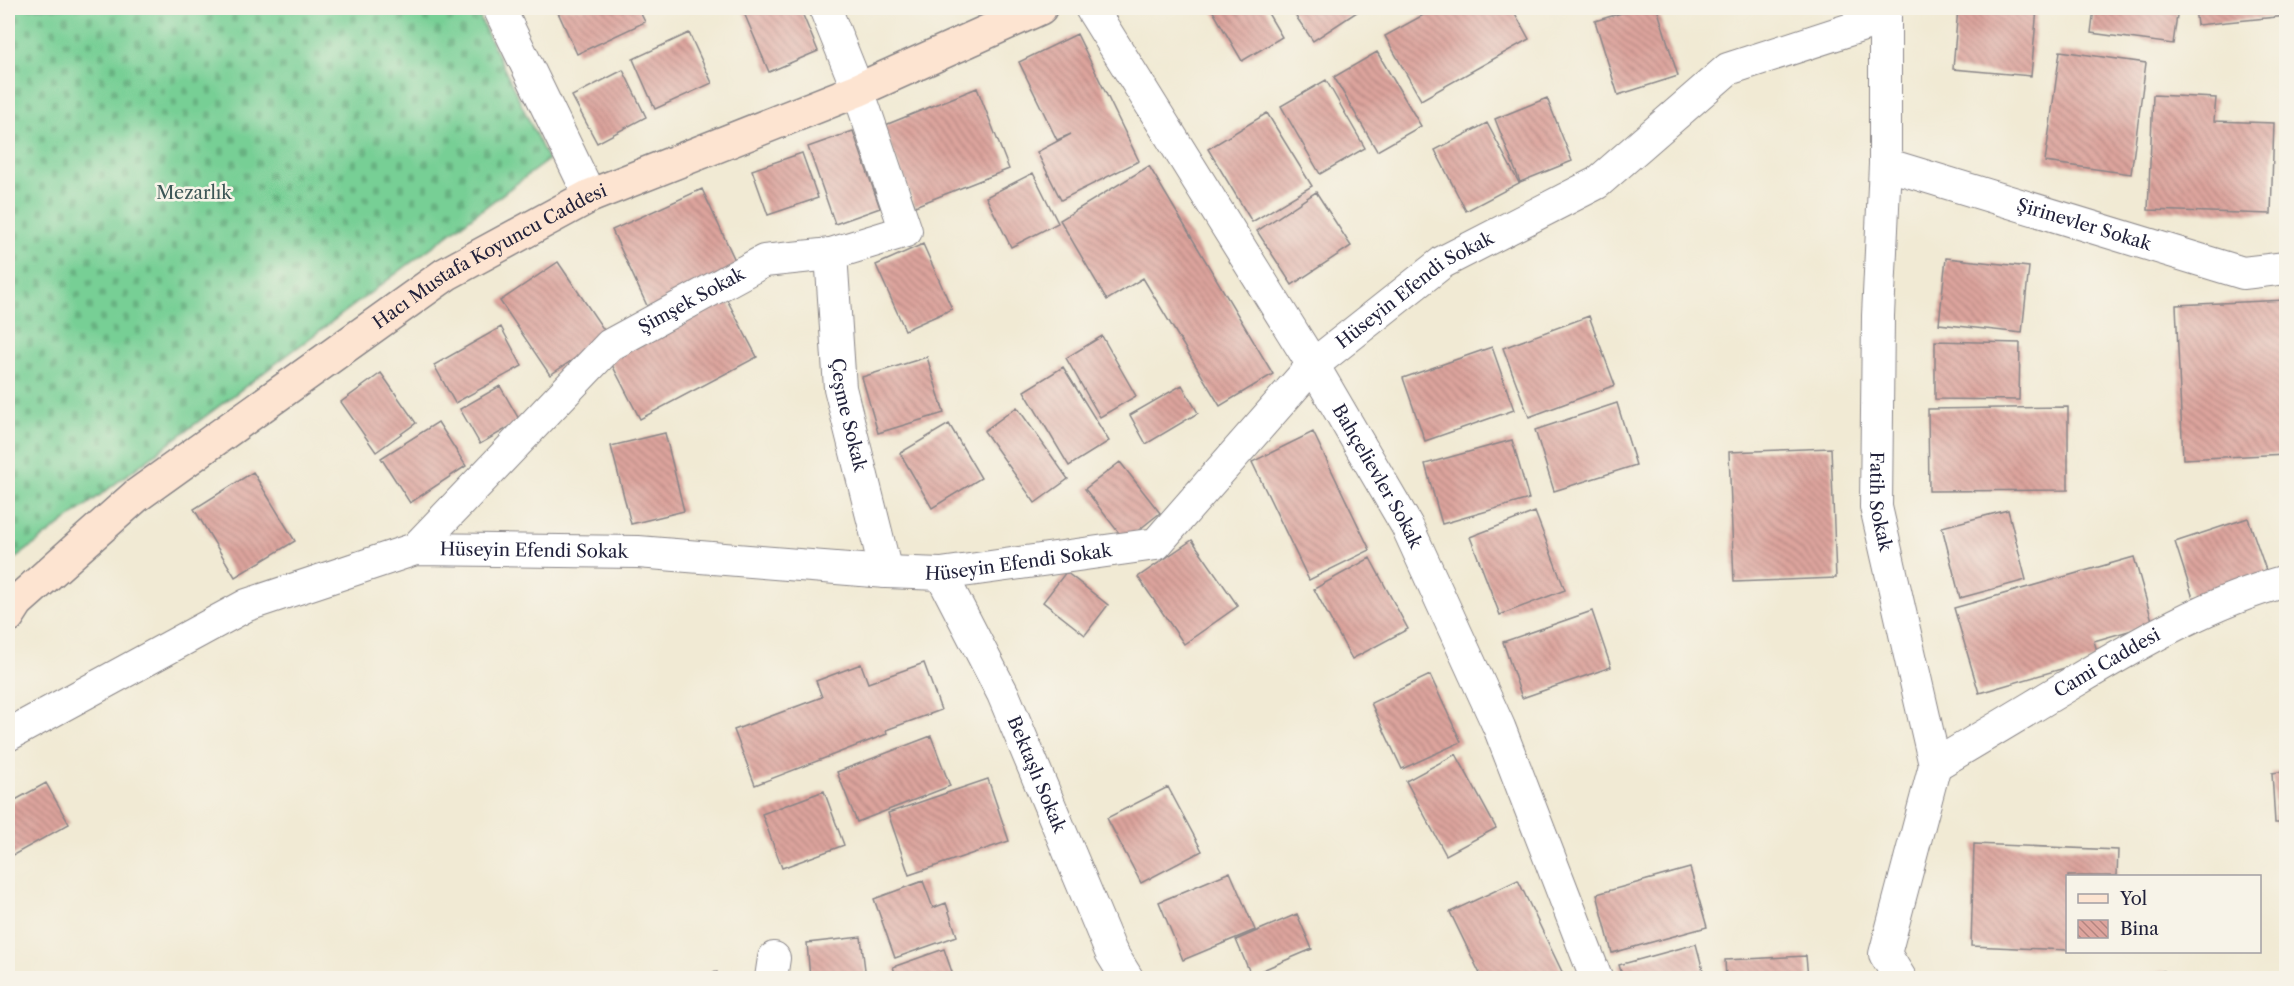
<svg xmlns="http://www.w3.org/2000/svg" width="2294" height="986" viewBox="0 0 2294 986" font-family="'Libre Caslon Text',serif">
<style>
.cemetery{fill:url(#cemetery-stones);stroke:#4c7868;stroke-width:1.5}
.building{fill:url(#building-back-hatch)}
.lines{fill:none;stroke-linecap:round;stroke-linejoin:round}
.street-casing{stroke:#8a8688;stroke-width:34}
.secondary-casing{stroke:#8a8688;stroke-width:36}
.street{stroke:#fff;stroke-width:32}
.secondary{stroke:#fde4d1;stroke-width:33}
.labels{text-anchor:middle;stroke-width:5;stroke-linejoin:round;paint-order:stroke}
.park-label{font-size:18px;fill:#3c5656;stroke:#f7f3e8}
.street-label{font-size:18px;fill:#22223b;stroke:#f7f3e8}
</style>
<defs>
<pattern id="cemetery-stones" width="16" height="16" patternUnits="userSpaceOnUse" patternTransform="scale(1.5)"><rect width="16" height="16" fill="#77cf95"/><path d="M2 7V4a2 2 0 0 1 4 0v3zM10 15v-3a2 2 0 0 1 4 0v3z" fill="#67b181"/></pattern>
<pattern id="building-back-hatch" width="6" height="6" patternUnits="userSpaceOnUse" patternTransform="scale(1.5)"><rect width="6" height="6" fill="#dda49d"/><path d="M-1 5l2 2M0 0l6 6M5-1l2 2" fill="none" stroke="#b38581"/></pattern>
</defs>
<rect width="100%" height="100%" fill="#f7f3e8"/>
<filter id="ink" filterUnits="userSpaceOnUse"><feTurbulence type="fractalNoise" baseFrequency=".0167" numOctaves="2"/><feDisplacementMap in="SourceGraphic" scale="12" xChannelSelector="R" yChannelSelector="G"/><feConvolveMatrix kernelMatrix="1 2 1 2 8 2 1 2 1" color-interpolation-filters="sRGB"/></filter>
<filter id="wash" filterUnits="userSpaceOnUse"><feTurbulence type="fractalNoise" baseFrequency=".008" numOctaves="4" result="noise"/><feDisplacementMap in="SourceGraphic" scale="24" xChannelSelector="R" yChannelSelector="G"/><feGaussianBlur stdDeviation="1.35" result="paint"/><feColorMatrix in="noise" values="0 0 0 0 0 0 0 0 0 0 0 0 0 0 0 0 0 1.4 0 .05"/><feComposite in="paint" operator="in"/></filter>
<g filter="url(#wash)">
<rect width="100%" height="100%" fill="#f1ead4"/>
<!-- cemetery -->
<path class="cemetery" d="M8 8H475L548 160 8 564Z"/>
<g id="blocks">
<!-- building -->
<path class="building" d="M556 8H638L645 22 577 54Z
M742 8H800L818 51 769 72Z
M1211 8H1265L1282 37 1242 61Z
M1290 8H1363L1313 41Z
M1436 8H1512L1529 39 1421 100 1385 36Z
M1638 8H1657L1678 76 1618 95 1595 21Z
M1958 8H2037L2031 76 1953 69Z
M2094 8H2178L2173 44 2091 33Z
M2195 8H2286V16L2197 25Z
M689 33 712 83 655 109 633 59Z
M1077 34 1139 161 1061 200 1037 152 1071 134 1057 140 1019 62Z
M2060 51 2146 63 2131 174 2045 162Z
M1377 52 1421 126 1377 151 1334 77Z
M623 70 646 117 597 143 572 96Z
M1326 80 1365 148 1320 174 1281 106Z
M977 88 1009 169 915 206 883 126Z
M2153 95 2216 98 2214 121 2274 123 2271 214 2148 210Z
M1547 98 1572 161 1520 182 1495 119Z
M1267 113 1312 186 1252 222 1208 149Z
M1487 123 1519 183 1466 211 1435 150Z
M853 131 880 208 835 224 808 147Z
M802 153 818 198 768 215 752 170Z
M1149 166 1273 374 1220 406 1143 278 1107 300 1060 220Z
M1033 173 1058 223 1011 247 986 197Z
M702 189 739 269 649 310 612 230Z
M1316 192 1351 246 1292 285 1257 231Z
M923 244 952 309 905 330 876 265Z
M1946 258 2029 267 2022 333 1939 324Z
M558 262 608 336 550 375 500 301Z
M725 296 757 357 640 419 608 357Z
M2286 300V454L2183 459 2176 305Z
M1589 316 1615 385 1529 417 1503 348Z
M501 327 522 366 455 403 434 365Z
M1102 336 1136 396 1100 417 1066 358Z
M1935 341 2020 343 2019 400 1935 399Z
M1492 347 1514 410 1425 441 1403 378Z
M927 357 944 413 878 433 862 377Z
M1063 367 1109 441 1069 466 1024 391Z
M381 373 416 423 376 452 341 402Z
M1182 385 1198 413 1146 444 1130 415Z
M500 386 520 421 480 444 460 409Z
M1617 403 1636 465 1554 491 1535 430Z
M1017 407 1068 479 1035 503 984 431Z
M2068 407V490L1929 491 1928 409Z
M438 422 466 466 410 503 381 458Z
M949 424 981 478 932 508 900 453Z
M1313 432 1370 550 1309 580 1252 462Z
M665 433 684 511 631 524 611 446Z
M1512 440 1529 499 1442 524 1425 464Z
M1831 448 1836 578 1734 582 1729 452Z
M1120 462 1160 513 1125 541 1085 489Z
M253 472 295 541 235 577 194 509Z
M2008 510 2026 580 1960 598 1942 527Z
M1535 512 1565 590 1500 615 1470 537Z
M2248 518 2267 573 2193 598 2175 542Z
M1192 540 1238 606 1184 644 1138 577Z
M2134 557 2153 624 2094 641 2099 658 1979 693 1954 608Z
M1370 558 1408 629 1352 659 1314 589Z
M1066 572 1108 605 1085 635 1043 602Z
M1592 611 1611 667 1522 698 1503 642Z
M924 663 941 710 886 730 887 734 755 785 734 730 822 697 816 681 861 664 868 683Z
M1430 675 1461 742 1402 769 1371 703Z
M931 736 950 786 857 822 837 772Z
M1456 754 1496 828 1446 855 1406 781Z
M2286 771V823H2275L2272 773Z
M988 779 1009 841 909 875 888 813Z
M46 783 69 824 8 858V804Z
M1168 787 1202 851 1141 883 1107 818Z
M824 791 844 845 782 868 762 814Z
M1974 844 2118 850 2117 876H2068V950L1971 946Z
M1690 868 1707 927 1612 953 1597 894Z
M1230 872 1255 930 1183 960 1159 902Z
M1518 880 1565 978H1482L1450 912Z
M923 881 933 908 946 903 957 936 895 958 874 899Z
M1297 914 1312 949 1251 975 1236 940Z
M861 937 866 978H810L807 943Z
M1696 944 1705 978H1623L1619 965Z
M944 949 954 978H897L893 967Z
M1806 956 1808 978H1726L1725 960Z
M2164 971 2165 978H2134V977Z
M717 972 718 978H686V977Z"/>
</g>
</g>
<g filter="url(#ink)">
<use href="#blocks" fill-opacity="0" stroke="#8a8688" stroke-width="1.5"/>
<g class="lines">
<!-- street casing -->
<g class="street-casing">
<g id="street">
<path d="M499 8 590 196"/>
<path id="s1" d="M1091 8 1313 365 1407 526 1499 727 1596 978"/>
<path id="s2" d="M1885 8V164L1878 316 1876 507 1935 765 1885 954 1900 978"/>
<path id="s3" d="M1885 164 2243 273 2286 268"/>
<path id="s4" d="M831 254 840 388 886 572"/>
<path id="s5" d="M415 549 610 345 764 261 831 254 906 231 858 90 825 8"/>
<path id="s6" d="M941 574 1003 694 1111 952 1127 978"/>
<path id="s7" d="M8 735 247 605 415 549 638 552 886 572 941 574 1156 544 1313 365 1443 262 1597 183 1728 69 1885 18"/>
<path id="s8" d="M1935 765C1981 738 2027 710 2072 683 2141 642 2209 602 2286 581"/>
<path d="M771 978 774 958"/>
</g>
</g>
<!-- secondary casing -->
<g class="secondary-casing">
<g id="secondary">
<path id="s9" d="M8 616 17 602 136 496 446 274 590 196 858 90 1040 8"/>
</g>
</g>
<!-- street -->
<use href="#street" class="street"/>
<!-- secondary -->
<use href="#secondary" class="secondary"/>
</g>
</g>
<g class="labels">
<!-- park labels -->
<g class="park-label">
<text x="194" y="199">Mezarlık</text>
</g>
<!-- street labels -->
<g class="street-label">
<text dy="6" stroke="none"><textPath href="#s3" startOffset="208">Şirinevler Sokak</textPath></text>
<text dy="6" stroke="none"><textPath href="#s9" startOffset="604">Hacı Mustafa Koyuncu Caddesi</textPath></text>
<text dy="6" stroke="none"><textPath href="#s7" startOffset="1558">Hüseyin Efendi Sokak</textPath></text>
<text dy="6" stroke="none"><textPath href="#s5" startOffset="375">Şimşek Sokak</textPath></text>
<text dy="6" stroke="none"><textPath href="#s4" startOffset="162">Çeşme Sokak</textPath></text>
<text dy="6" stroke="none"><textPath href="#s1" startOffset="549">Bahçelievler Sokak</textPath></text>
<text dy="6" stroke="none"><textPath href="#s2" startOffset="494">Fatih Sokak</textPath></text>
<text dy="6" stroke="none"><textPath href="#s7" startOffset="568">Hüseyin Efendi Sokak</textPath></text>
<text dy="6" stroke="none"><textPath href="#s7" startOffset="1054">Hüseyin Efendi Sokak</textPath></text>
<text dy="6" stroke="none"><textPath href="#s8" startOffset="200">Cami Caddesi</textPath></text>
<text dy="6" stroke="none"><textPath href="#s6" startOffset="222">Bektaşlı Sokak</textPath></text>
</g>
</g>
<!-- margin -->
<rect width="2294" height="986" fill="none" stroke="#f7f3e8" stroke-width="30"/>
<!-- legend -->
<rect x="2066" y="875" width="195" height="78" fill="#f7f3e8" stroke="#a29fa3" stroke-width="1.5"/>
<rect x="2078" y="894" width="30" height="9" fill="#fde4d1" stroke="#a29fa3" stroke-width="1.5"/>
<text x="2120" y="905" font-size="18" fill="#22223b">Yol</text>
<rect x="2078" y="920" width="30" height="18" fill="url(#building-back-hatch)" stroke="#a29fa3" stroke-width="1.5"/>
<text x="2120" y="935" font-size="18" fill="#22223b">Bina</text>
</svg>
